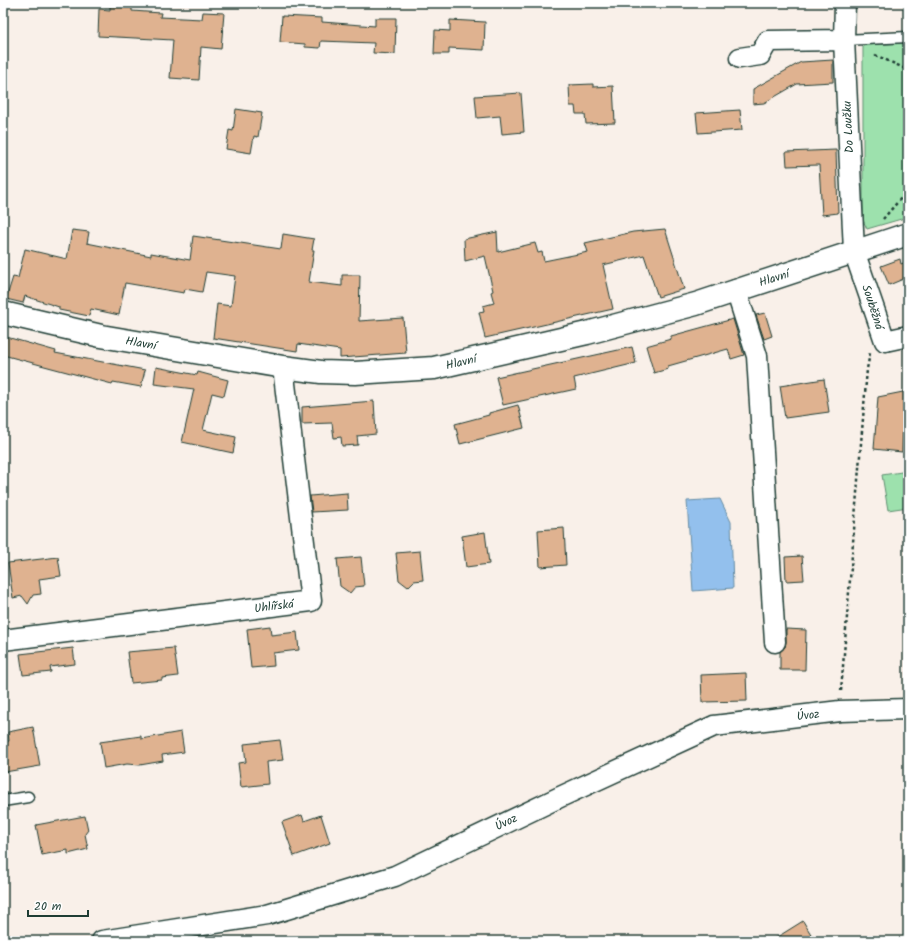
<svg xmlns="http://www.w3.org/2000/svg" width="911" height="944" viewBox="0 0 911 944" font-family="Kalam,sans-serif">
<style>
.green{fill:#9de1ad;stroke:#5e8f70}
.water{fill:#93c0ed;stroke:#658ca3}
.building{fill:#dfb290;stroke:#1f3d34}
.lines{fill:none;stroke-linecap:round;stroke-linejoin:round}
.service-casing{stroke:#1f3d34;stroke-width:13}
.minor-casing{stroke:#1f3d34;stroke-width:23}
.secondary-casing{stroke:#1f3d34;stroke-width:25}
.path{stroke:#1f3d34;stroke-width:2.5;stroke-dasharray:3 3;stroke-linecap:butt}
.service{stroke:#fff;stroke-width:10}
.minor{stroke:#fff;stroke-width:20}
.secondary{stroke:#fff;stroke-width:22}
.labels{text-anchor:middle;stroke-width:3;stroke-linejoin:round;paint-order:stroke}
.street-label{font-size:12px;fill:#1f3d34;stroke:#fff}
</style>
<rect width="100%" height="100%" fill="#f9f0e9"/>
<filter id="ink" filterUnits="userSpaceOnUse"><feTurbulence type="fractalNoise" baseFrequency=".025" numOctaves="2"/><feDisplacementMap in="SourceGraphic" scale="8" xChannelSelector="R" yChannelSelector="G"/><feConvolveMatrix kernelMatrix="1 2 1 2 8 2 1 2 1" color-interpolation-filters="sRGB"/></filter>
<g filter="url(#ink)">
<!-- green -->
<path class="green" d="M908 43V217L867 229 863 220V45Z
M908 471V507L888 510 882 475Z"/>
<!-- water -->
<path class="water" d="M720 499 731 522 733 588 693 591 687 501Z"/>
<!-- building -->
<path class="building" d="M110 6 132 7V11L161 13 160 17 202 19 203 12 224 13 221 49 201 47 199 80 170 78 173 40 98 36 99 9 110 10Z
M282 16 322 18V22L375 26V18H396L395 54 373 53 374 43 321 41 320 48 305 47V44L280 42Z
M450 20 485 22 484 50 449 48V54H434L435 30 450 31Z
M833 60V82L797 84 764 103 753 104V89L801 62Z
M593 84V87L613 86 615 123 586 124 585 114H576L575 106H570L569 85Z
M521 93 524 132 502 134 500 116 477 118 475 96Z
M236 109 262 113 258 137 254 136 251 153 226 149 229 130 233 131Z
M740 110 742 130 698 133 696 113Z
M836 150 838 213 822 215 819 165 787 166 786 152Z
M665 229 684 289 658 297 644 255 603 265 613 309 485 338 479 312 484 311 483 306 494 303 491 292 493 291 485 256 465 261 464 239 497 232 498 252 535 243 538 253 542 252 544 261 588 252 585 243 633 232Z
M72 230 89 232 87 243 151 256V253L190 260 193 236 281 249 283 234 314 239 312 250H314L309 282 342 286V275H360L359 321 403 318 406 353 340 358V350L298 344 297 351 213 338 217 304 231 306 235 276 206 272 202 292 185 289 184 293 125 283 119 315 91 309 89 316 59 310V307L25 296 23 303 6 299 13 277 18 278 25 249 67 259Z
M900 259 901 264 908 261V277L889 285 881 266Z
M765 313 772 336 764 339 756 315Z
M733 319 744 355 731 359 728 349 668 366V369L654 373 646 346 671 339V336Z
M3 336 56 351 55 353 145 370 141 387 113 382 112 384 3 355Z
M632 347 636 363 574 378 576 389 503 405 496 377Z
M156 367 197 375 198 372 228 380 224 396 212 393 203 430 236 437 233 453 182 442 194 389 154 384Z
M824 379 829 412 785 418 780 386Z
M908 391V420L903 421 902 452 874 449 878 397Z
M374 401 376 434 357 436 358 445 342 446 341 437 334 438 332 423 302 424V407Z
M518 405 524 428 460 444 455 424 489 415V413Z
M347 493 348 510 312 512 310 496Z
M564 528 566 565 540 567 538 530Z
M485 532 489 564 466 567 462 536Z
M420 551 423 580 414 581 408 587 399 580 396 553Z
M802 556 804 580 786 581 785 557Z
M58 557 61 576 39 579 41 594 33 595 28 604 22 596 13 598 8 563Z
M361 557 364 586 355 587 350 593 340 586 337 559Z
M270 626 271 635 297 632 299 650 273 653 274 666 251 668 247 629Z
M786 629 806 630 805 670H780V652L785 647 786 642Z
M73 648 75 664 50 667 51 672 23 675 20 654Z
M174 648 178 676 162 678V680L131 683 127 652Z
M746 673 747 701 702 702 701 675Z
M33 727 40 766 5 772 3 762V742L9 741 8 732Z
M181 732 184 752 162 755 163 761 140 765 127 764 104 768 100 742 141 736V739Z
M280 740 283 760 266 762 268 784 241 787 238 763 246 762 244 744Z
M302 815 304 821 321 815 330 843 294 856 282 822Z
M85 816 88 830 85 834 88 849 68 854V850L42 855 36 825Z
M803 921 815 941H771Z"/>
<g class="lines">
<!-- service casing -->
<g class="service-casing">
<path id="service" d="M844 40 908 37
M3 801 28 797"/>
</g>
<!-- minor casing -->
<g class="minor-casing">
<path id="minor" d="M845 3 844 40 854 251 885 341 908 336
M740 58 760 55 768 41 844 40
M736 290 757 356 775 642
M3 640 311 601 283 367
M102 941 267 915 395 876 560 797 714 726 840 711 908 709"/>
</g>
<!-- secondary casing -->
<g class="secondary-casing">
<path id="secondary" d="M3 313 101 336 283 367 321 372 355 373 434 368 587 333 696 304 908 234"/>
</g>
<!-- path -->
<path class="path" d="M875 55 908 70
M883 219 908 190
M841 691 867 369 870 353"/>
<!-- service -->
<use href="#service" class="service"/>
<!-- minor -->
<use href="#minor" class="minor"/>
<!-- secondary -->
<use href="#secondary" class="secondary"/>
</g>
</g>
<g class="labels">
<!-- street labels -->
<g class="street-label">
<text transform="translate(848 127) rotate(-93)" y="4">Do Loužku</text>
<text transform="translate(774 278) rotate(-18)" y="4">Hlavní</text>
<text transform="translate(873 307) rotate(72)" y="4">Souběžná</text>
<text transform="translate(141 343) rotate(10)" y="4">Hlavní</text>
<text transform="translate(461 362) rotate(-13)" y="4">Hlavní</text>
<text transform="translate(274 606) rotate(-7)" y="4">Uhlířská</text>
<text transform="translate(808 715) rotate(-7)" y="4">Úvoz</text>
<text transform="translate(506 822) rotate(-26)" y="4">Úvoz</text>
</g>
</g>
<!-- margin -->
<rect width="911" height="944" fill="none" stroke="#fff" stroke-width="16"/>
<rect x="8" y="8" width="895" height="928" fill="none" stroke="#1f3d34" stroke-width="1.5" filter="url(#ink)"/>
<!-- scale -->
<path d="M28 910v6h60v-6" fill="none" stroke="#1f3d34" stroke-width="2"/>
<text x="34" y="910" font-size="12" fill="#1f3d34" stroke="#ffffff" stroke-width="3" paint-order="stroke">20 m</text>
</svg>
